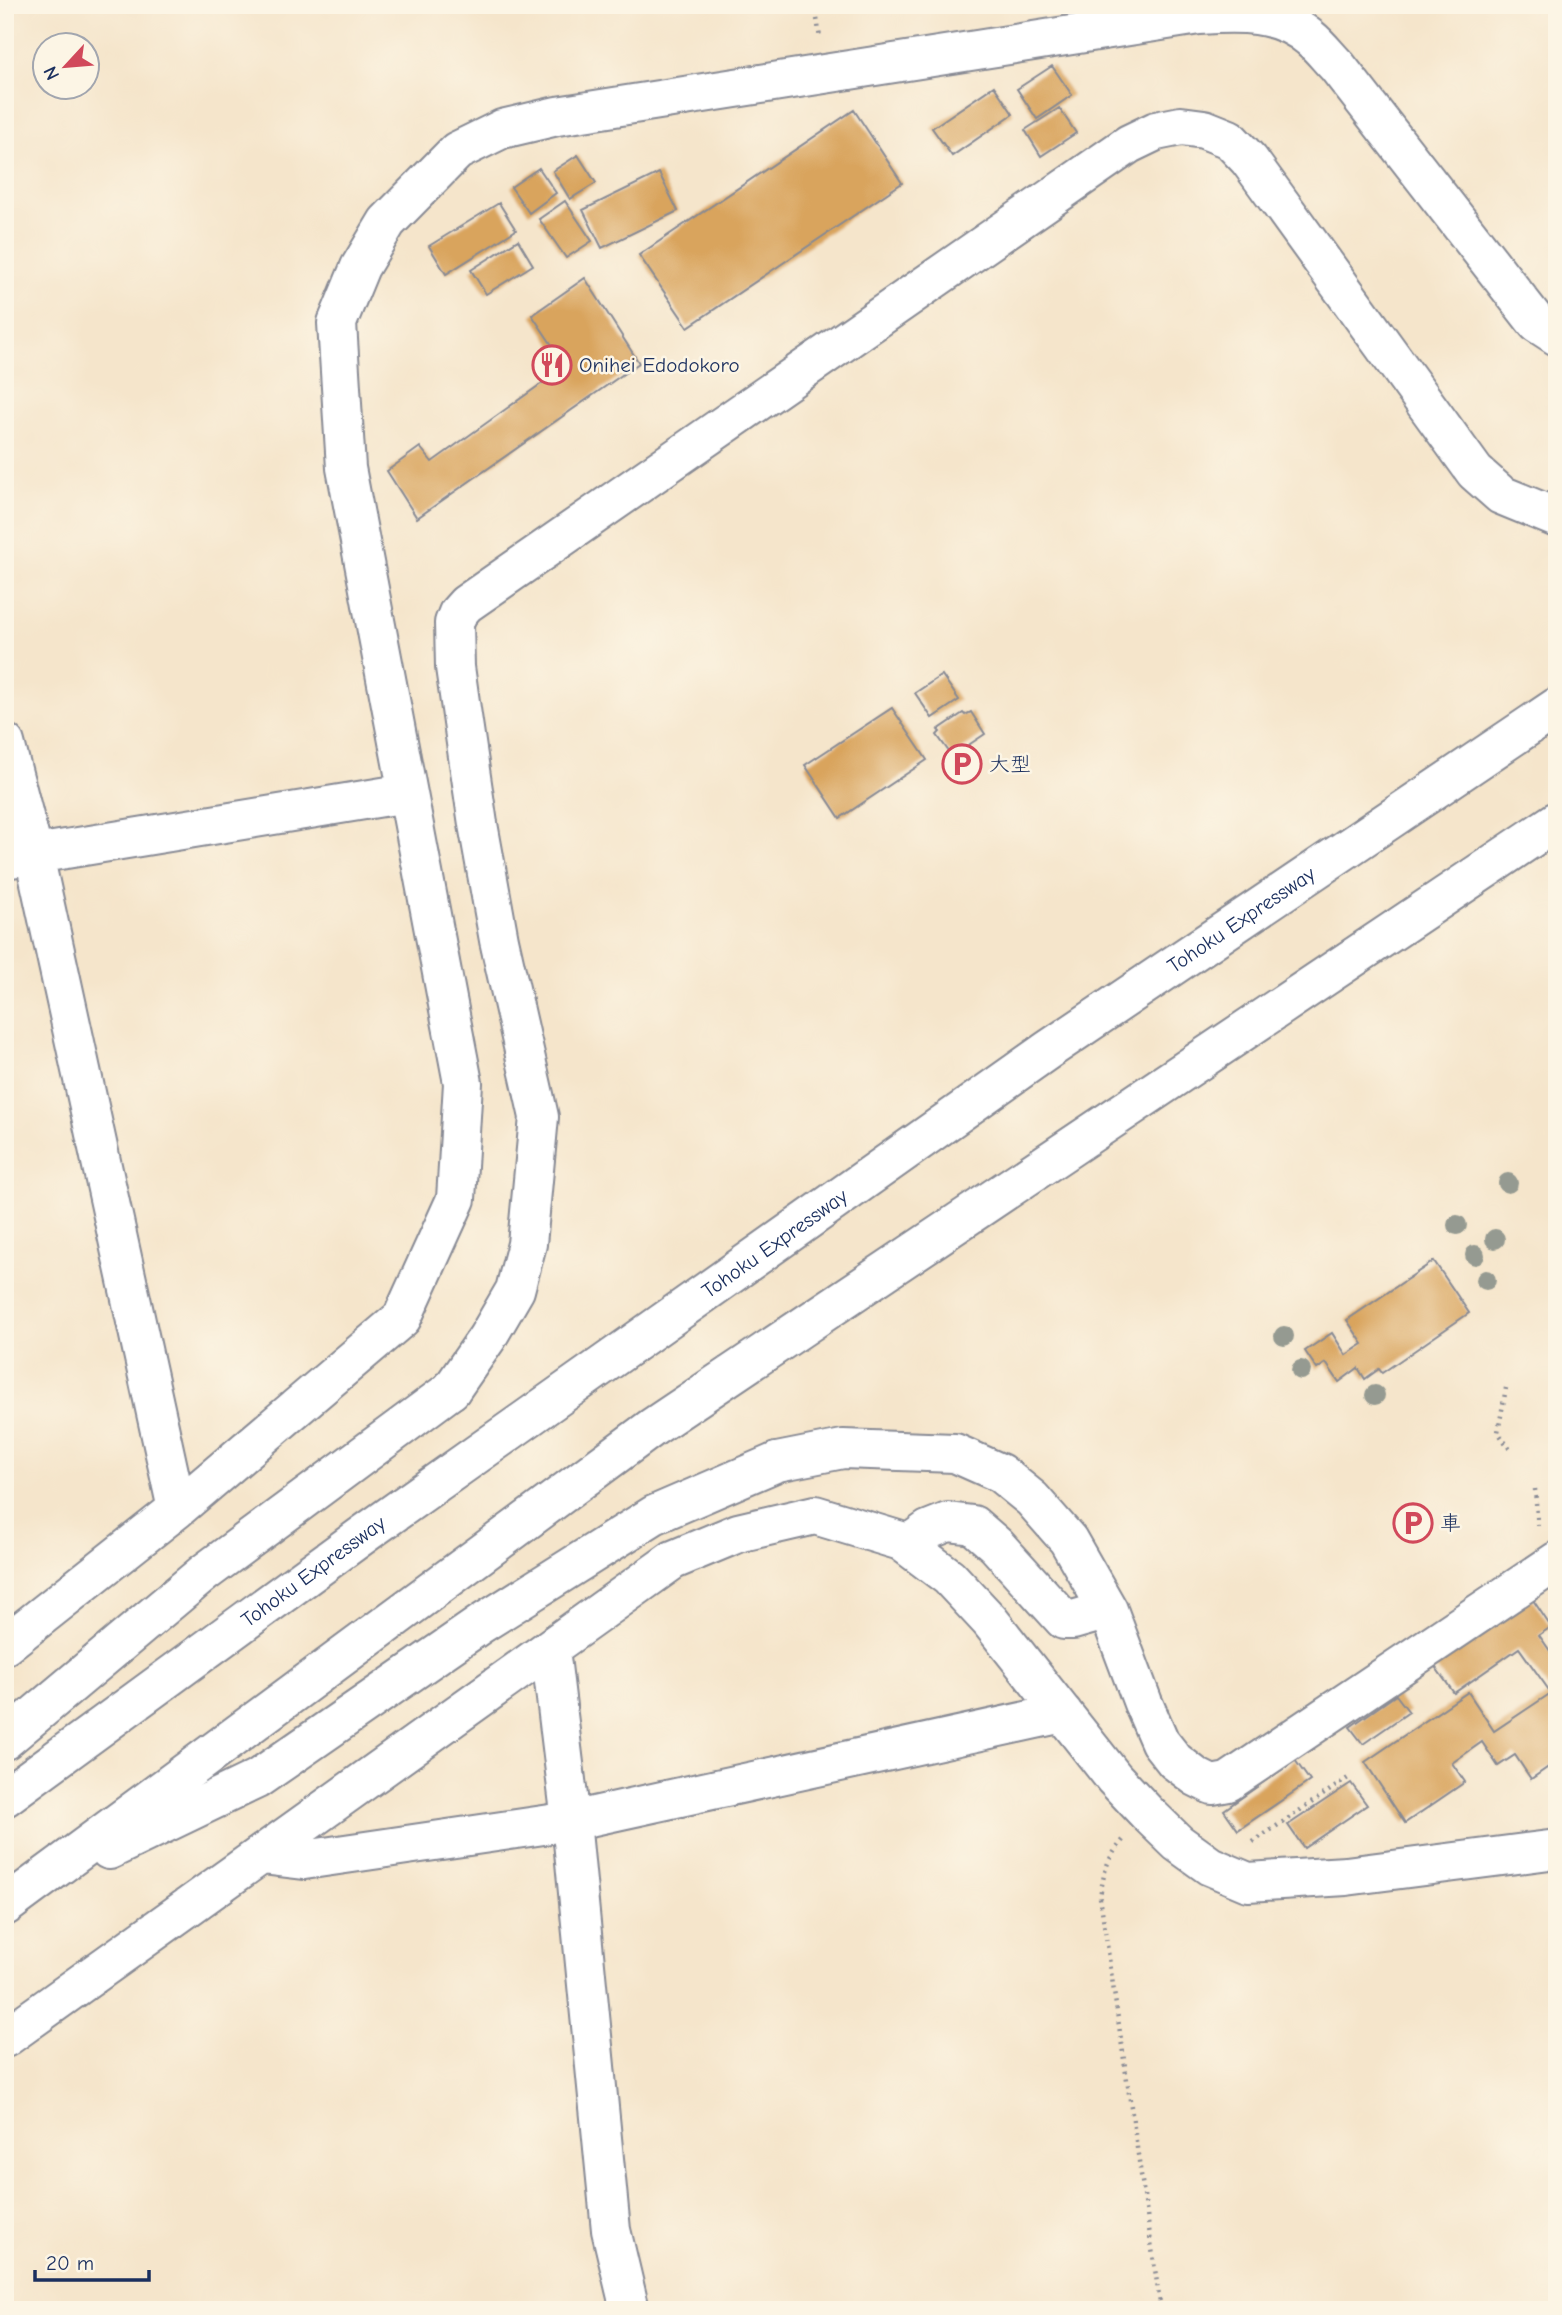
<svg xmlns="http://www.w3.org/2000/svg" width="1562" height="2315" viewBox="0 0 1562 2315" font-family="'Comic Neue','Klee One',sans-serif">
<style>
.building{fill:#d9a45d}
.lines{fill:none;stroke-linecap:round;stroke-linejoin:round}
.minor-casing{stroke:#888a94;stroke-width:42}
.highway-casing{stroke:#888a94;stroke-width:42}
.path{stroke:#888a94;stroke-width:4.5;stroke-dasharray:2 5;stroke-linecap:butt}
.minor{stroke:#fff;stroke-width:38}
.highway{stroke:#fff;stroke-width:38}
.tree{fill:#959a91}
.labels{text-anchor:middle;stroke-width:5;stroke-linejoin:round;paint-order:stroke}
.poi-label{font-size:21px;fill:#1b2f5e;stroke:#fcf5e5;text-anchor:start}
.street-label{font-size:21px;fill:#1b2f5e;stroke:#fcf5e5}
</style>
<rect width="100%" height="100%" fill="#fcf5e5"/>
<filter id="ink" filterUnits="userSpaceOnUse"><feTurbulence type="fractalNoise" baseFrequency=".0143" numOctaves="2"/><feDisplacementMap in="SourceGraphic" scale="14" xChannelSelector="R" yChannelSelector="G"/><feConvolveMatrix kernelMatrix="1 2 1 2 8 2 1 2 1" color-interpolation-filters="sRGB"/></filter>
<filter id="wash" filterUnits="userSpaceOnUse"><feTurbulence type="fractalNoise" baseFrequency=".00686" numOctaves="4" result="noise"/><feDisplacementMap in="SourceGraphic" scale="28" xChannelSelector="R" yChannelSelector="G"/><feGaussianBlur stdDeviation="1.57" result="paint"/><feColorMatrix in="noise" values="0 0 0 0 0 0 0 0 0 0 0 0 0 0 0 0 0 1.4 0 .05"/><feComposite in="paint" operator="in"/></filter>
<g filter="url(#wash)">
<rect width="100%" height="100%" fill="#f5e5cb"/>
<g id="blocks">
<!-- building -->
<path class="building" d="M1052 66 1072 95 1037 119 1017 89Z
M994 86 1013 114 952 156 932 128Z
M1059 108 1076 133 1041 156 1025 130Z
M854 110 902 183 688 327 639 255Z
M578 155 596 183 570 199 553 171Z
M539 168 556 193 529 213 511 187Z
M659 173 678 211 602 248 583 210Z
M565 201 592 241 566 258 539 219Z
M499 203 516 230 446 274 429 246Z
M518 240 533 265 486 294 471 270Z
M585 278 639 363 417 518 387 471 420 447 432 462 566 366 532 315Z
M942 675 959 700 932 718 915 693Z
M892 708 927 760 840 818 805 765Z
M971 712 985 734 952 756 937 735 940 732 938 730 963 713 965 715Z
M1434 1261 1469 1313 1382 1373 1379 1369 1365 1379 1358 1368 1339 1382 1326 1363 1317 1369 1305 1351 1332 1333 1346 1355 1363 1344 1347 1320Z
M1531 1597 1551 1627 1539 1635 1557 1661V1761L1531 1779 1515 1755 1498 1766 1482 1742 1452 1763 1465 1782 1405 1823 1365 1762 1468 1692 1494 1731 1551 1693 1519 1648 1454 1693 1429 1658Z
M1396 1695 1409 1712 1363 1744 1350 1727Z
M1295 1760 1310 1781 1238 1830 1224 1810Z
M1351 1783 1367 1805 1304 1848 1288 1825Z"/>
</g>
</g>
<g filter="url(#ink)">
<use href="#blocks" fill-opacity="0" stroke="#888a94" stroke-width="2"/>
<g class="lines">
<!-- minor casing -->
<g class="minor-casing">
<path id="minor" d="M5 743 34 855 177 1509
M5 859 407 793
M451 1390 487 1338 515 1290 527 1244 539 1117 499 940 478 824 461 709 455 667 454 623 458 613 466 604 1129 144 1156 131 1181 126 1204 129 1229 139 1249 160 1475 472 1501 495 1557 518
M777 1462 843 1449 955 1453 1000 1473 1032 1499 1068 1540 1108 1610 1143 1703 1160 1742 1175 1761 1196 1777 1212 1785 1228 1782 1557 1561
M907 1545 928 1530 948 1522 973 1525 996 1545 1064 1620H1073L1108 1610
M5 1645 177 1509 402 1318 456 1199 463 1083 346 468 337 323 360 267 387 222 457 151 502 129 557 116 1199 15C1239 12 1278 11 1310 38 1320 46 1328 57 1337 66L1537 323 1557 336
M550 1649 571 1821 611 2230 630 2310
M262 1855 304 1860 571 1821 1063 1713
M5 2038 673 1560 738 1533 815 1515 901 1541 949 1577 990 1621 1114 1778 1147 1813 1178 1843 1210 1866 1248 1882 1346 1876 1557 1849"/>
</g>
<!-- highway casing -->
<g class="highway-casing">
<g id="highway">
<path d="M5 1740 204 1573 451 1390"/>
<path id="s1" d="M5 1797 367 1532 1048 1050 1557 707"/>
<path d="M109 1850 257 1779 481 1624 654 1515 777 1462"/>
<path d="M5 1906 653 1427 1557 821"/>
</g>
</g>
<!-- path -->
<path class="path" d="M815 5 820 38
M1506 1388 1498 1432 1511 1451
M1535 1489 1538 1529
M1123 1840C1106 1860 1104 1872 1100 1897L1161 2310
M1253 1842 1348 1778"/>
<!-- minor -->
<use href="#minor" class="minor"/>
<!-- highway -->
<use href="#highway" class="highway"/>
</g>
<!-- trees -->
<g class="tree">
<circle cx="1508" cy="1183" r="10"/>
<circle cx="1457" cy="1225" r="10"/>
<circle cx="1495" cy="1239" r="10"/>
<circle cx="1475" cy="1255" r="10"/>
<circle cx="1486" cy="1280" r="10"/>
<circle cx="1284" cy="1336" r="10"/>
<circle cx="1301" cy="1370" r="10"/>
<circle cx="1375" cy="1395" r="10"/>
</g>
</g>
<!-- icons -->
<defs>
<g id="restaurant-ring" transform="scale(2.0125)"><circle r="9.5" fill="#fcf5e5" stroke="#d1495b" stroke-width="1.5"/><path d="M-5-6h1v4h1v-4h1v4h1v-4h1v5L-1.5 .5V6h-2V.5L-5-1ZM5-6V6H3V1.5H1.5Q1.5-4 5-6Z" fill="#d1495b"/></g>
<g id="parking-ring" transform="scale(2.0125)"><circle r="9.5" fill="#fcf5e5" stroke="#d1495b" stroke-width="1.5"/><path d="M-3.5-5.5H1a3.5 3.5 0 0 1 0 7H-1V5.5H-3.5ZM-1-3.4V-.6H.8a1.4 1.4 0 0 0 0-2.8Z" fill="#d1495b"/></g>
</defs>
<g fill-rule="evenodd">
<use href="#restaurant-ring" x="552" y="365"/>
<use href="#parking-ring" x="962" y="764"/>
<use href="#parking-ring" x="1413" y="1523"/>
</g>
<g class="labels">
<!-- poi labels -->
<g class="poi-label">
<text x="579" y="372">Onihei Edodokoro</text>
<text x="989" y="771">大型</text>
<text x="1440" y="1530">車</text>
</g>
<!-- street labels -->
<g class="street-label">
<text dy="7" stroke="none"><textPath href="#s1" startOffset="1516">Tohoku Expressway</textPath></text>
<text dy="7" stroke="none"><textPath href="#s1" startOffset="948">Tohoku Expressway</textPath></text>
<text dy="7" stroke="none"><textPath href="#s1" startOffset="382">Tohoku Expressway</textPath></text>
</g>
</g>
<!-- margin -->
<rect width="1562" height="2315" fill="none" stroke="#fcf5e5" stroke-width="28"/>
<!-- north arrow -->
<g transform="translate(66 66) rotate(244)"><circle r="33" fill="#fcf5e5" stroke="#a2a6af" stroke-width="2"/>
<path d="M0-5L12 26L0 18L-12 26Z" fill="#d1495b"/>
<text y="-10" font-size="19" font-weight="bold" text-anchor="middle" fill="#1b2f5e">N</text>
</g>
<!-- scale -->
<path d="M35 2270v10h114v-10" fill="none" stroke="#1b2f5e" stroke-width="3.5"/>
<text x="46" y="2270" font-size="21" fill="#1b2f5e" stroke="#fcf5e5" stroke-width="5" paint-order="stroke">20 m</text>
</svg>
